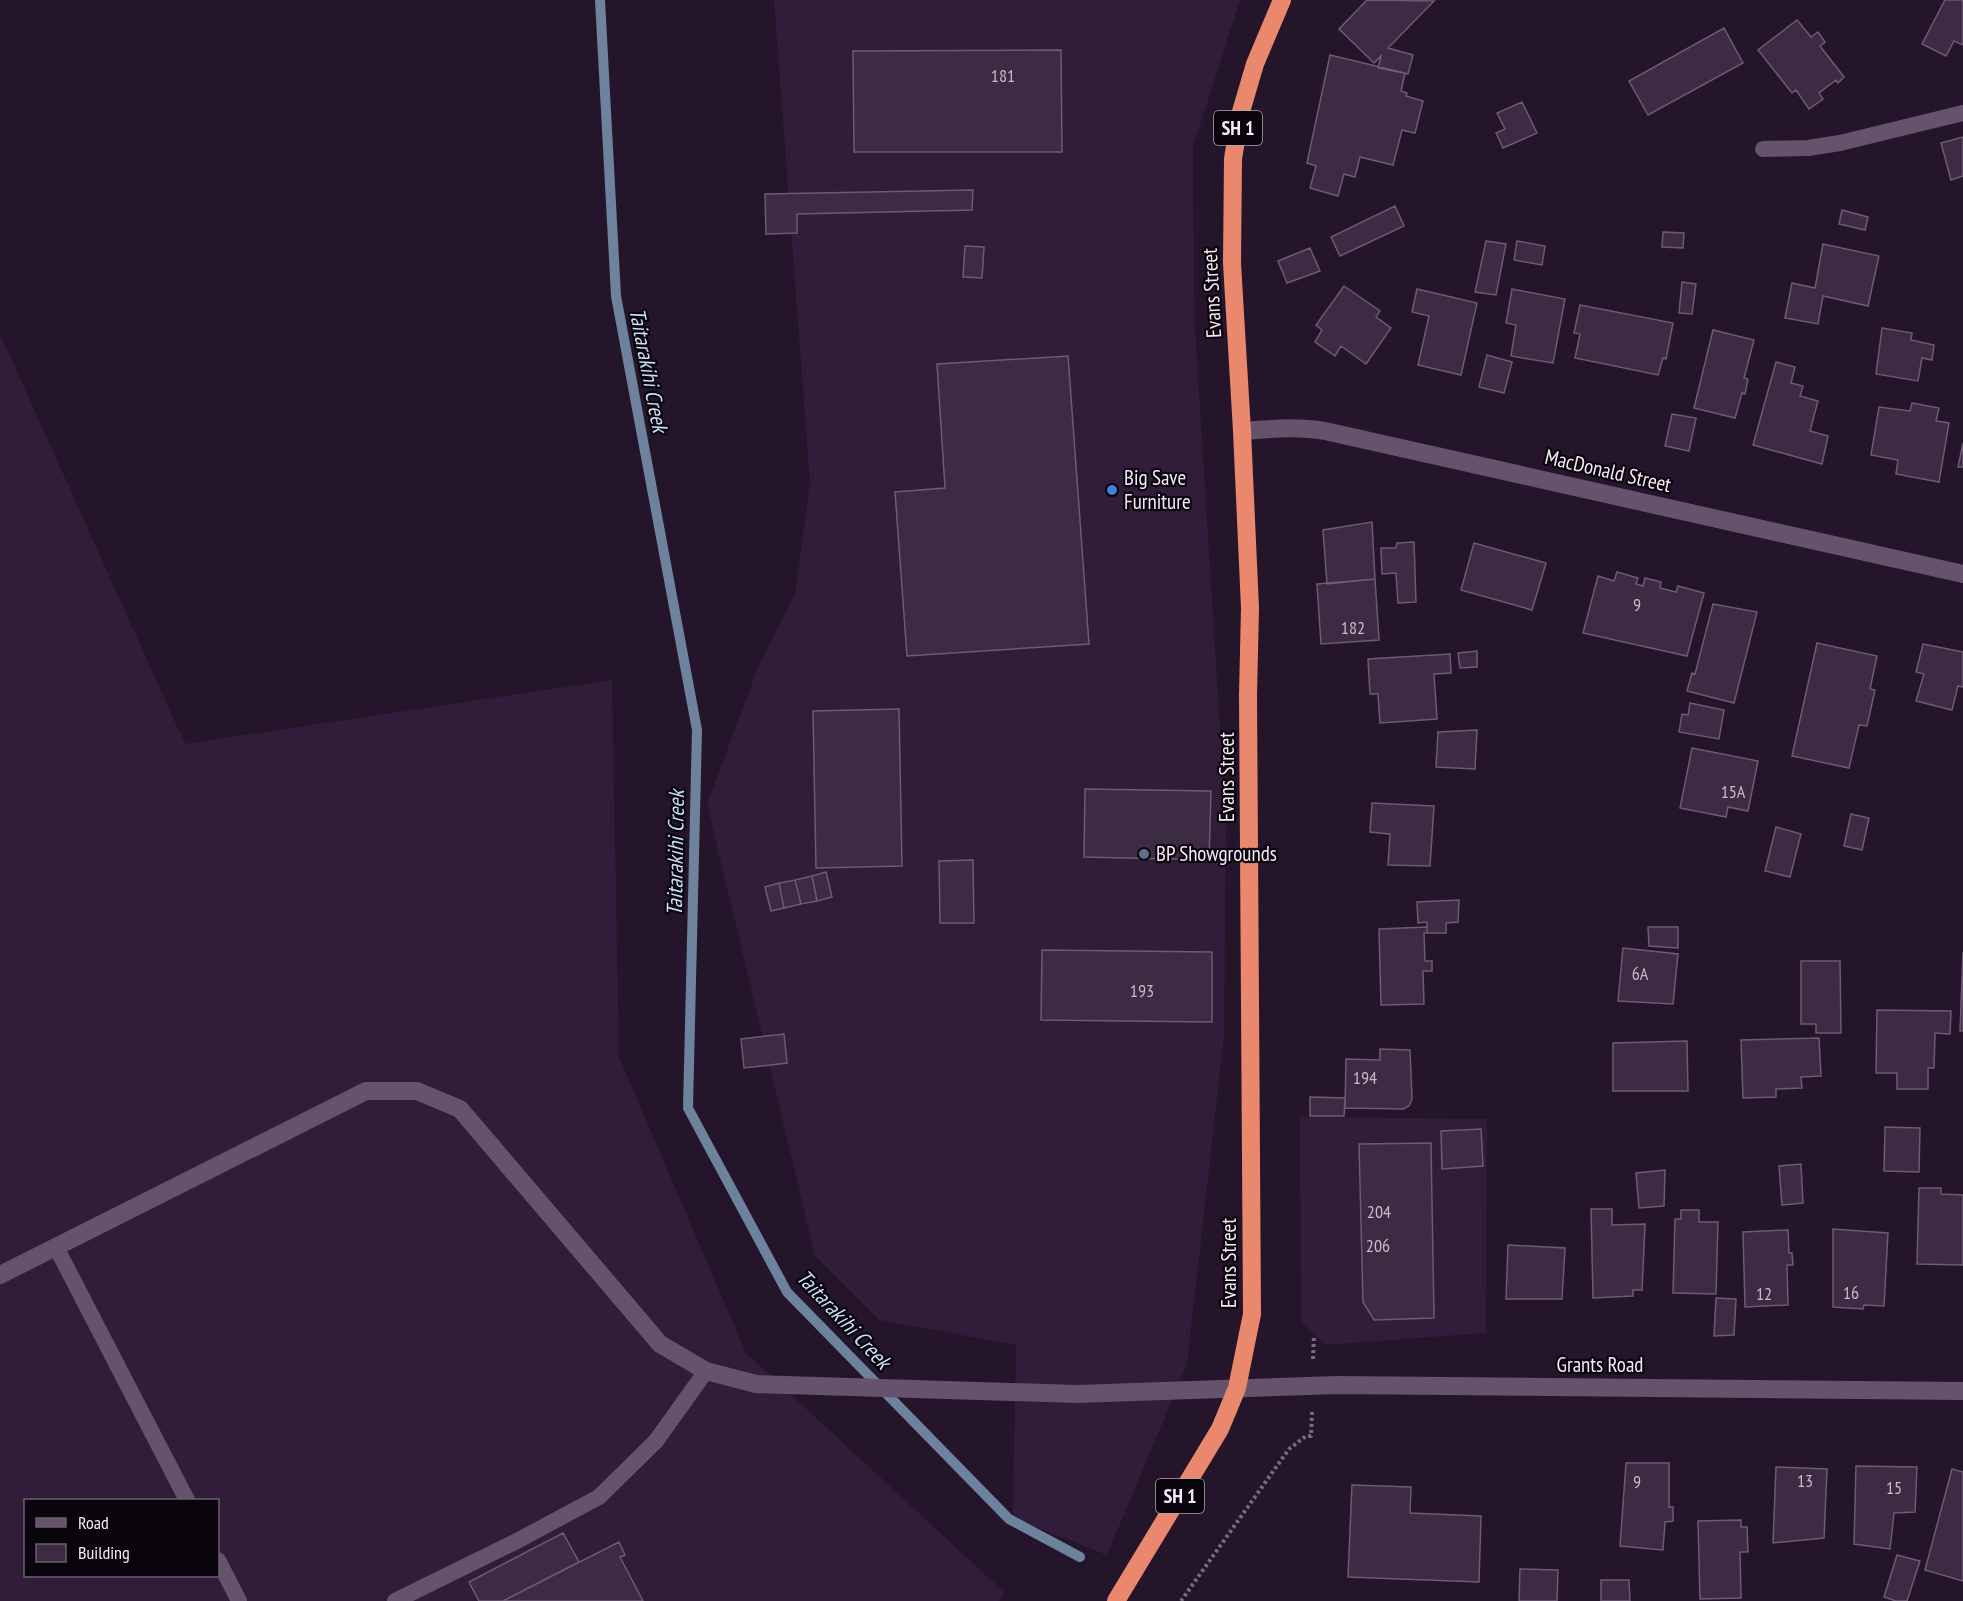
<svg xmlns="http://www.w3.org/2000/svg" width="1963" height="1601" viewBox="0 0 1963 1601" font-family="'PT Sans Narrow',sans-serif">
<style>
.built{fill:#311d39;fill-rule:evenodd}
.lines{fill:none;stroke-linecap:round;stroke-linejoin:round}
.stream{stroke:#6d829d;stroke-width:10}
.building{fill:#3c2b43;stroke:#6d5a75;stroke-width:1.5}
.path{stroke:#796b7e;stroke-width:4;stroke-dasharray:3 3;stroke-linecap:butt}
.lane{stroke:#65526d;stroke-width:16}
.street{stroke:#65526d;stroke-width:18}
.highway{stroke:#e9886d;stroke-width:18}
.shop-dot{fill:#3f7fe0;stroke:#0a050d;stroke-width:2}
.service-dot{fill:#5c6f8a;stroke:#0a050d;stroke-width:2}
.labels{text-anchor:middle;stroke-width:4.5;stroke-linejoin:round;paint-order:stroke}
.number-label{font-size:18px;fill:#c6bacb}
.shield{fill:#0a050d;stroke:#aea5b2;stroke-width:1.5}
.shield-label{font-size:20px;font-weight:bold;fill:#f4e9f8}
.street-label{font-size:21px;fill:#f4e9f8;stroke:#0a050d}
.poi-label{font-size:21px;fill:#f4e9f8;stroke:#0a050d;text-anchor:start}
.water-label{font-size:22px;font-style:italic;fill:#c7def4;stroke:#0a050d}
</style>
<rect width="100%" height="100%" fill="#25152b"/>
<!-- built -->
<path class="built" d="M774 0H1240L1193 147 1194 313 1226 824 1224 1037 1187 1364 1107 1555 1013 1518 1016 1345 879 1320 815 1256 707 804 760 662 795 594 810 483Z
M0 334 185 744 612 680 619 1057 746 1353 1005 1593 999 1601H0ZM26 1500H218V1576H26Z
M1300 1117 1487 1119 1486 1333 1325 1345 1301 1322Z"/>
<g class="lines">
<!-- stream -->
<path class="stream" d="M600 0 616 296 697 730 688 1108 787 1292 1009 1519 1080 1557"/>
</g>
<!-- building -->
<path class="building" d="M1367 0 1434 1 1388 48 1413 55 1408 74 1378 68 1381 56 1374 63 1339 29Z
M1945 0H1963V45L1954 41 1946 56 1922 44Z
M1797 20 1811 37 1818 32 1825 42 1820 46 1844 77 1838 83 1836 80 1819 93 1823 99 1809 109 1796 90 1792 93 1758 50Z
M1724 28 1743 63 1648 115 1629 81Z
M1061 50 1062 152H854L853 51Z
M1330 55 1405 73 1401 91 1407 93 1406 96 1423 101 1415 133 1402 130 1393 165 1360 157 1355 177 1344 174 1338 196 1310 188 1316 166 1307 163Z
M1522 102 1537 133 1503 148 1496 133 1505 129 1497 113Z
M1963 137V176L1951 180 1941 143Z
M973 190 972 210 797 214V233L766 234 765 194Z
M1395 206 1404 226 1340 256 1331 237Z
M1842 210 1868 217 1865 230 1839 224Z
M1663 232 1684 233 1683 248 1662 247Z
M1486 241 1506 244 1496 295 1475 292Z
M1517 241 1545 246 1542 265 1514 260Z
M1823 244 1879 256 1868 306 1823 296 1818 324 1785 318 1792 283 1815 288Z
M965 246 984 247 982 278 963 277Z
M1310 248 1320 271 1287 283 1278 261Z
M1682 282 1696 284 1692 314 1679 313Z
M1344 286 1380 311 1376 317 1391 328 1366 364 1341 346 1335 356 1315 342 1322 330 1316 325Z
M1417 289 1477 303 1461 375 1418 365 1429 316 1412 312Z
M1512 289 1565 299 1553 363 1511 356 1516 325 1506 323Z
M1580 305 1673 323 1666 359 1663 358 1658 375 1575 358 1580 334 1574 333Z
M1882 328 1912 333 1911 340 1934 345 1932 360 1922 358 1918 381 1876 374Z
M1713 330 1754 340 1744 378 1748 379 1745 394 1742 393 1735 418 1694 408Z
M1487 355 1512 362 1504 393 1479 387Z
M1068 356 1089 644 907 656 895 492 945 488 937 364Z
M1776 362 1795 367 1791 383 1803 386 1800 396 1818 401 1810 431 1828 436 1822 464 1753 445Z
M1912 403 1939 408 1936 421 1949 423 1939 482 1896 474 1898 460 1871 455 1879 407 1910 411Z
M1672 414 1696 418 1689 451 1665 446Z
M1963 443V467H1958Z
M1372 522 1375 579 1327 584 1323 530Z
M1414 542 1416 602 1398 603 1396 573 1382 574 1381 548H1396L1397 543Z
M1474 543 1546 563 1532 610 1461 590Z
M1617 572 1638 578 1636 584 1643 586 1645 578 1661 582 1660 588 1676 592 1678 586 1704 593 1687 656 1583 633 1598 576 1614 581Z
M1375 579 1379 640 1321 644 1317 584Z
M1713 604 1757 612 1734 703 1687 691 1692 673 1695 674Z
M1817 643 1877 656 1870 689 1875 690 1867 726 1859 725 1849 768 1792 756Z
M1923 644 1963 652V687L1958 686 1952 710 1916 701 1924 674 1916 672Z
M1477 651V667L1460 668 1458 653Z
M1450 654 1451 673 1434 674 1437 719 1380 723 1378 694H1370L1368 659Z
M1690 703 1724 710 1719 739 1679 732 1682 714 1688 715Z
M899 709 902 866 816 868 813 711Z
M1477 730 1475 769 1436 767 1438 732Z
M1692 748 1758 761 1748 811 1728 807 1726 817 1680 808Z
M1085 789 1211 791 1209 860 1084 857Z
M1372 803 1434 806 1430 866 1388 865 1390 834 1370 832Z
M1851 814 1869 818 1862 850 1844 846Z
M1776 827 1801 834 1790 877 1765 871Z
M973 860 974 923H940L939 861Z
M826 872 832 897 817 901 812 876Z
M812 876 817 901 801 904 795 880Z
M795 880 801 904 784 908 779 883Z
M779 883 784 908 771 911 765 887Z
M1459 900 1458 922 1446 923V933H1427V922L1418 923 1417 902Z
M1427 927V933H1424L1425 961H1432V971H1423L1424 1004 1381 1005 1379 929Z
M1648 927H1678V948L1649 946Z
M1623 948 1678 954 1673 1004 1618 1001Z
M1042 950 1212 952V1022L1041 1020Z
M1963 952V1031H1960Z
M1801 961H1840L1841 1033H1816V1024H1801Z
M1877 1010 1951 1011 1950 1034 1935 1033 1934 1068H1928V1089H1897V1073H1876Z
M784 1034 787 1063 744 1068 741 1039Z
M1819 1038 1821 1076 1801 1077 1802 1088 1776 1089V1097L1743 1098 1741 1040Z
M1687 1041 1688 1091H1613V1043Z
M1380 1049 1410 1050 1412 1099 1409 1106 1403 1109 1345 1108 1346 1059 1380 1060Z
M1310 1097 1345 1098 1344 1116H1310Z
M1885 1127 1920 1128 1919 1172 1884 1171Z
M1481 1129 1483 1166 1442 1169 1441 1131Z
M1431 1143 1434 1318 1374 1320 1363 1302 1359 1144Z
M1801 1164 1803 1203 1782 1205 1779 1166Z
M1665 1170 1664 1206 1639 1208 1636 1173Z
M1919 1188H1941V1194L1963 1195V1265L1917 1264Z
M1591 1209H1612V1225L1645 1224 1642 1290H1633V1296L1593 1298Z
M1681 1210H1699V1222H1718L1716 1294 1673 1293 1675 1219H1681Z
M1833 1229 1888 1233 1884 1306 1864 1305 1863 1309 1833 1307Z
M1788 1230 1789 1253H1792L1793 1265H1787L1788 1305 1745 1307 1743 1232Z
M1508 1245 1565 1248 1562 1299H1506Z
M1716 1298 1736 1299 1734 1335 1714 1336Z
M1626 1463H1669V1507H1673V1521L1665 1522 1663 1550 1620 1546Z
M1856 1466 1917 1467 1915 1512 1894 1513 1890 1549 1854 1544Z
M1776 1467 1827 1469 1824 1538 1773 1543Z
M1952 1469 1963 1472V1581L1925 1570Z
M1352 1485 1411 1487 1410 1513 1481 1516 1479 1582 1348 1577Z
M1741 1520V1527H1747L1748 1552H1740L1741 1598 1700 1599 1698 1521Z
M563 1533 579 1562 503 1601H479L469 1582Z
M619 1542 625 1555 620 1557 643 1601H503Z
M1897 1555 1920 1561 1907 1601H1896L1884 1597Z
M1520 1569 1558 1570 1557 1601H1519Z
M1601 1580H1629L1630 1601H1601Z"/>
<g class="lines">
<!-- path -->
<path class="path" d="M1313 1359 1314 1336
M1181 1601 1289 1449 1306 1436H1311L1312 1411"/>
<!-- lane -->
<path class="lane" d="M1763 149 1808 148 1840 143 1963 113
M56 1247 187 1500
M218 1560 239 1601
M395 1601 515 1542 599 1497 656 1441 706 1371"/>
<!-- street -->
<path class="street" d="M1242 431C1271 429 1297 426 1325 431L1963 574
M0 1275 366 1091H417L460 1109 660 1344 706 1371 756 1384 1077 1394 1337 1385 1963 1391"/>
<!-- highway -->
<path class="highway" d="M1116 1601 1220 1429 1237 1388 1252 1314 1248 695 1250 608 1242 431 1232 263 1233 159 1240 115 1255 64 1282 0"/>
</g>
<!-- markers -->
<circle class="shop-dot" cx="1112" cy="490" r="6"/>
<circle class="service-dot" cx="1144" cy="854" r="6"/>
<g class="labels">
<!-- number labels -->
<g class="number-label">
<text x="1003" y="82">181</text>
<text x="1637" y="611">9</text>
<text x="1353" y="634">182</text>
<text x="1733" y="798">15A</text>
<text x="1640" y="980">6A</text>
<text x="1142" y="997">193</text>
<text x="1365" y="1084">194</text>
<text x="1379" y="1218">204</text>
<text x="1378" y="1252">206</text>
<text x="1851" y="1299">16</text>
<text x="1764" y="1300">12</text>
<text x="1805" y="1487">13</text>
<text x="1637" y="1488">9</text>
<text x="1894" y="1494">15</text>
</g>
<!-- shield labels -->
<g class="shield">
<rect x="1214" y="111" width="48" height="34" rx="4.5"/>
<rect x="1156" y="1479" width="48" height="34" rx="4.5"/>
</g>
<g class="shield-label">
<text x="1238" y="135">SH 1</text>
<text x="1180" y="1503">SH 1</text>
</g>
<!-- street labels -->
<g class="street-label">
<text transform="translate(1212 293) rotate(-93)" y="7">Evans Street</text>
<text transform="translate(1608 471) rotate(13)" y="7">MacDonald Street</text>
<text transform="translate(1227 777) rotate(-90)" y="7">Evans Street</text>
<text transform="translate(1229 1263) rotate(-90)" y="7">Evans Street</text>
<text x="1600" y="1372">Grants Road</text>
</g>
<!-- poi labels -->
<g class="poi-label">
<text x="1124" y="485">Big Save<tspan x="1124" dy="24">Furniture</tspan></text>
<text x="1156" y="861">BP Showgrounds</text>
</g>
<!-- water labels -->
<g class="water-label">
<text transform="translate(649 370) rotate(79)" y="8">Taitarakihi Creek</text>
<text transform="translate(675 853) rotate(-89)" y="8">Taitarakihi Creek</text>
<text transform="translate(844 1319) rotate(47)" y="8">Taitarakihi Creek</text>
</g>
</g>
<!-- legend -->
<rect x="24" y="1499" width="195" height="78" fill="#0a050d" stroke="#68606b" stroke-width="1.5"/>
<rect x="36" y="1518" width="30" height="9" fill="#65526d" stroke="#68606b" stroke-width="1.5"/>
<text x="78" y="1529" font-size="18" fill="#f4e9f8">Road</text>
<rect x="36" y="1544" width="30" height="18" fill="#3c2b43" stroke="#68606b" stroke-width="1.5"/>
<text x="78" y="1559" font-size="18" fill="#f4e9f8">Building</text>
</svg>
